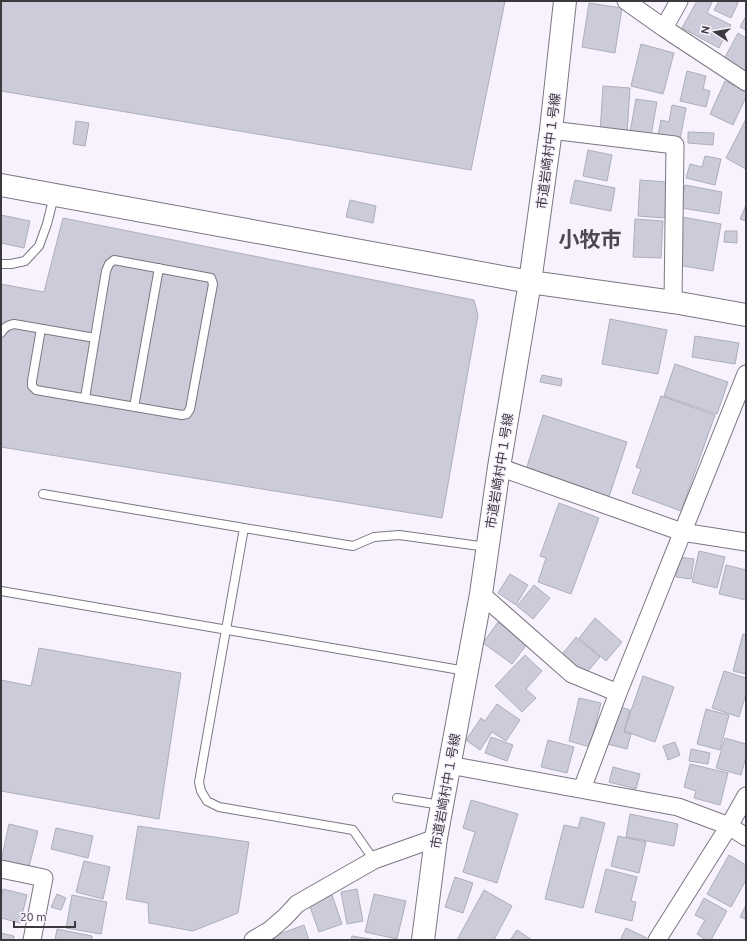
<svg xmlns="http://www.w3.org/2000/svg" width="747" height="941" viewBox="0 0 747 941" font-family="Ubuntu,'Noto Sans JP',sans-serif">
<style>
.building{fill:#cccbd9;stroke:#aeaebb}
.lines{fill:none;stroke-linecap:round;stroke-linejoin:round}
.lane-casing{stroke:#7c7682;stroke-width:10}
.street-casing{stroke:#7c7682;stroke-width:19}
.secondary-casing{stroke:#7c7682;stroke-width:24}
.lane{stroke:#fff;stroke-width:8}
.street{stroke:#fff;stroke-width:17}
.secondary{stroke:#fff;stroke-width:22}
.labels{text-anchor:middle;stroke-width:3;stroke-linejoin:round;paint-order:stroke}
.street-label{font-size:13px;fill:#3c393e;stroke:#f8f1fe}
.town-label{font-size:21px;font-weight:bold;fill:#4d4853;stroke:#f8f1fe}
</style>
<rect width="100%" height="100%" fill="#f8f1fe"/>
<!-- building -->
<path class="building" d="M1 1H505L471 170 1 91Z
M697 1H710L712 2 707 13 731 25 719 48 682 28Z
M719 1H734L738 3 731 18 714 10Z
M589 3 622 8 615 53 582 47Z
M746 16V30L740 27Z
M738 33 746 38V71L724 59Z
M641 44 674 53 663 94 631 86Z
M687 71 706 76 703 89 710 91 706 107 680 101Z
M725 81 746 91V97L733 125 710 114Z
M603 86 630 88 627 135 600 133Z
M636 99 657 102 651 136 630 132Z
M672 105 686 108 679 145 657 141 661 120 669 122Z
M746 119V169L726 158Z
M76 121 89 123 85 146 73 144Z
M688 132 714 133 713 145 688 143Z
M588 150 612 155 607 181 583 176Z
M705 156 721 159 715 185 686 178 690 164 702 167Z
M575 180 615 188 611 211 570 203Z
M640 180 667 182 665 218 638 216Z
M685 185 722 192 719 214 681 208Z
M350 200 376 206 373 223 346 217Z
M746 205V221L740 219Z
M1 215 30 221 24 248 1 243Z
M682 217 721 224 713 271 678 265Z
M63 218 474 300 478 315 442 518 1 447V284L44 292Z
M635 219 663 221 661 258 633 257Z
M725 231H737V243L724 242Z
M610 319 667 330 658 374 602 364Z
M695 336 739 343 735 364 692 357Z
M675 364 728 382 717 414 664 396Z
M542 375 562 379 561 386 540 382Z
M661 396 715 415 681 511 632 493 641 469 636 467Z
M543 415 627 442 609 497 526 470Z
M559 503 599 518 571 594 538 582 546 558 540 556Z
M699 551 725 557 717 588 692 582Z
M680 557 694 559 691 579 676 577Z
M726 565 746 570V600L719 594Z
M510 574 528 585 516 605 498 593Z
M534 585 550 598 533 619 517 606Z
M595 618 622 642 606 661 579 638Z
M498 622 527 644 512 664 483 643Z
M743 634H746V674L733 671Z
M576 637 600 657 583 677 560 657Z
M39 648 181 673 159 819 1 791V680L31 686Z
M525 655 542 671 526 689 536 698 522 712 495 686Z
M724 671 746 678V694L739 717 712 708Z
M643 676 674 687 655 742 624 731Z
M579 698 601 703 590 747 569 741Z
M497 704 520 720 506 741 492 732 480 750 466 740 481 718 485 721Z
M618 706 630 710 624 732 631 734 627 749 607 744Z
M706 709 729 715 720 750 697 744Z
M491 737 513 745 507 761 485 753Z
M725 738 746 744V757L741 775 716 768Z
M548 740 574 747 567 773 541 767Z
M675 742 680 755 668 760 663 746Z
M691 749 710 753 708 764 689 761Z
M690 764 728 773 720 805 694 798 696 791 684 787Z
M613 767 640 774 636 789 609 782Z
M471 800 518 814 497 883 463 872 475 832 463 828Z
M630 814 678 824 674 846 626 837Z
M581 817 605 823 583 908 545 899 564 825 578 828Z
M9 824 38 831 29 867 1 861Z
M138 826 249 842 238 913 193 931 149 923 148 903 126 899Z
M56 828 93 836 88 858 51 849Z
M618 836 646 842 639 873 611 866Z
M729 855 746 865V880L731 907 707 894Z
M84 861 110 867 103 899 76 892Z
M606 869 637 877 631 901 636 902 632 921 595 912Z
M455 877 473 883 463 913 445 907Z
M3 889 27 895 20 923 1 918V898Z
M357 889 363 921 347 924 341 892Z
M484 890 512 906 494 940H457Z
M57 894 66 898 61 910 51 907Z
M374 894 406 901 397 939 365 932Z
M72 895 107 902 101 934 66 928Z
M332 895 342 924 319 932 309 904Z
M704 898 727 911 711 940H706L697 934 705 920 695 915Z
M746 905V919L740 917Z
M304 925 309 940H263Z
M626 928 647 938 646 940H620Z
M57 929 92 936V940H55Z
M517 930 532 940H510Z
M1 933 14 936 13 940H1Z
M352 936 376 940H351Z"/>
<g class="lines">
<!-- lane casing -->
<g class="lane-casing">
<path id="lane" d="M1 264H11L25 261 39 246 47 224 54 196
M41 329 32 381V386L36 390 182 415 187 414 190 409 213 284 211 278 114 260 109 264 106 271 85 398
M1 333C4 327 8 325 14 324L95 338
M134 407 159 268
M43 494 244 528 353 546 374 537 399 535 487 547
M244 528 199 782 201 791 207 801 219 807 353 830 374 860
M1 591 466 671
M397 798 441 805"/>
</g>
<!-- street casing -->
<g class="street-casing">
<path id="street" d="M626 1 664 28 746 82
M664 28 679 1
M551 130 675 145 673 302
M499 467 682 532 746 542
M481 594 572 674 618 693
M449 765 678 807 729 826 746 837
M582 789 618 693 746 374
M1 869 44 878 32 940
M253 940 270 930 285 917 297 904 374 860 436 838
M657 940 729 826 746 796"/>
</g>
<!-- secondary casing -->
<g class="secondary-casing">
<path id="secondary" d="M1 185 530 282 673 302 746 315
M423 940 436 838 481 594 499 467 530 282 551 130 565 1"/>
</g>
<!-- lane -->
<use href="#lane" class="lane"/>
<!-- street -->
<use href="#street" class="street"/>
<!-- secondary -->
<use href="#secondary" class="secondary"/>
</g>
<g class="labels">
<!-- street labels -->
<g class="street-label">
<text transform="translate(548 151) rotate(-83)" y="5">市道岩崎村中１号線</text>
<text transform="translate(499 471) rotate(-81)" y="5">市道岩崎村中１号線</text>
<text transform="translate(445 791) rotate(-80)" y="5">市道岩崎村中１号線</text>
</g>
<!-- town labels -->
<g class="town-label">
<text x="590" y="247">小牧市</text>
</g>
</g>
<!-- border -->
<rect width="747" height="941" fill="none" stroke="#3c393e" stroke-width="4"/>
<!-- north arrow -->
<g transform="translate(715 32) rotate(282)" stroke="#f8f1fe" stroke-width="3" paint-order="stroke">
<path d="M0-3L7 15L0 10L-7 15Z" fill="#3c393e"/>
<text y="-6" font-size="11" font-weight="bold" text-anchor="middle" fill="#3c393e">N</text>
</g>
<!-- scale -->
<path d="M14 921v6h61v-6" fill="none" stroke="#3c393e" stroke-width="2"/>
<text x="20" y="921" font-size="12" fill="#3c393e" stroke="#f8f1fe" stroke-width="3" paint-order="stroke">20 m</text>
</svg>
